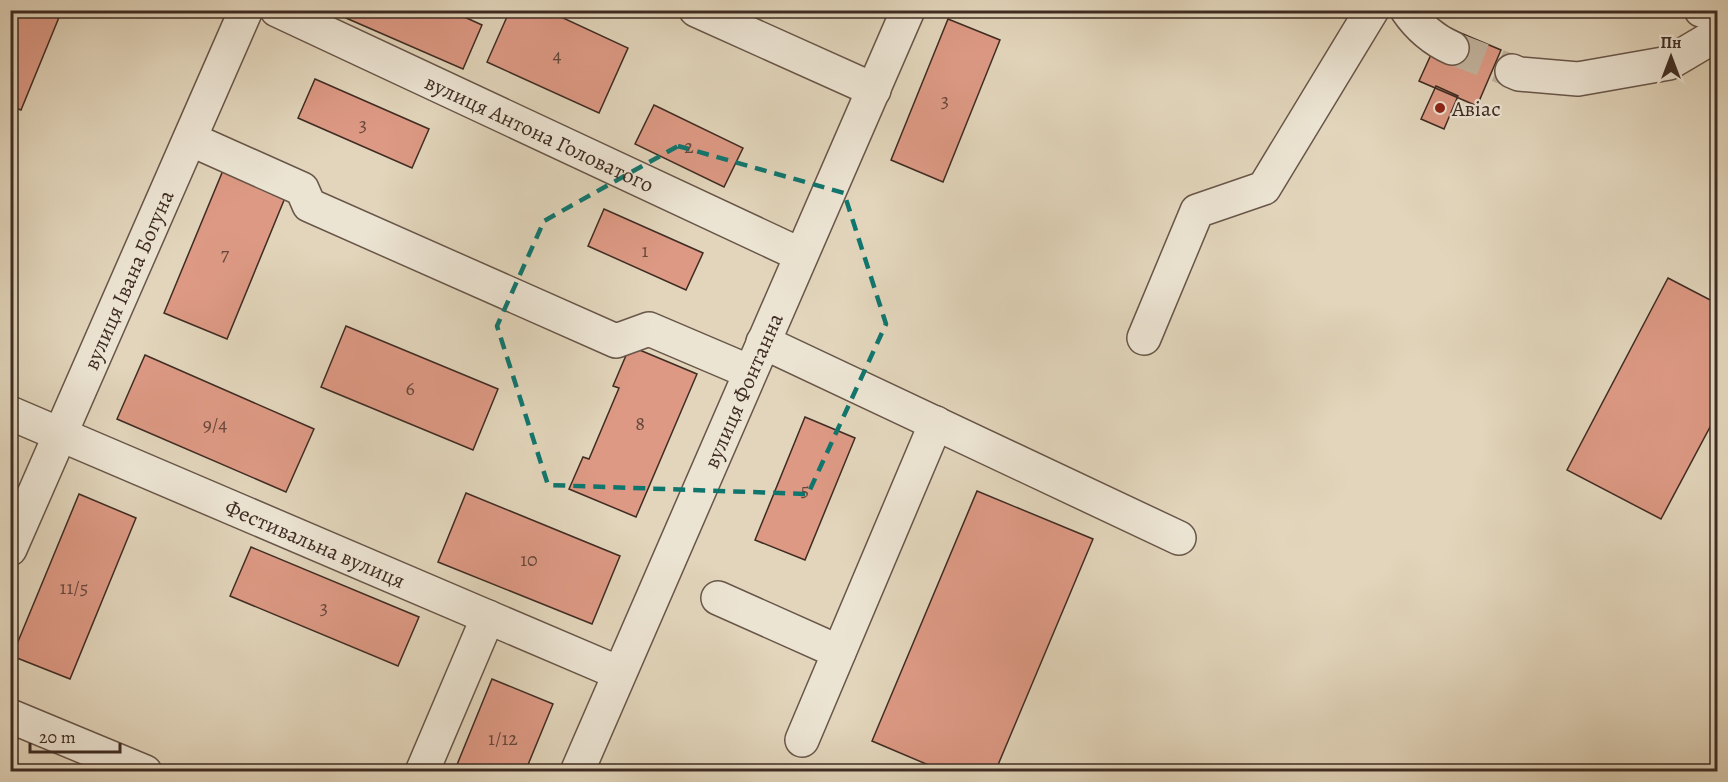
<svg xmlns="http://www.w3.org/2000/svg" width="1728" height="782" viewBox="0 0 1728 782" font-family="Alegreya,serif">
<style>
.building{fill:#dd9984;stroke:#3f2c23;stroke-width:1.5}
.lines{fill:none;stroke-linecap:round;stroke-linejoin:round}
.minor-tunnel{stroke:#c1b39d;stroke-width:33;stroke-dasharray:33 16;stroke-linecap:butt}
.minor-casing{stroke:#685649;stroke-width:36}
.minor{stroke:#ece4d3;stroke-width:33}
.marked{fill:none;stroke:#0f766e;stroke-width:4.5;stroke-dasharray:12 8;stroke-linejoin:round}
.poi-dot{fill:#8f2418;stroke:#ece4d3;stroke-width:2}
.labels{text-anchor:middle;stroke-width:4.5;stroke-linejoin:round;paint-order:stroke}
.number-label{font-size:20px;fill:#66473b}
.poi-label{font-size:22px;fill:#3f2c23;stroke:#ece4d3;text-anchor:start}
.street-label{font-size:22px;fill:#3f2c23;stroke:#ece4d3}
</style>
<rect width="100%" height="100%" fill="#e2d5bb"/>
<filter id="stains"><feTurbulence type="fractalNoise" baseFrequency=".00333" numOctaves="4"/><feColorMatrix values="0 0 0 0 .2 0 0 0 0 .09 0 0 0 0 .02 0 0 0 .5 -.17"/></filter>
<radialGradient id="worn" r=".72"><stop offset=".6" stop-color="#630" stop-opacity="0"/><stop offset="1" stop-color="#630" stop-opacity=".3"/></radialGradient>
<!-- building -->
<path class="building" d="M10 10H62L21 110 10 106Z
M349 10H449L482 25 463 69 346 18Z
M510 10H546L628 48 599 113 487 62Z
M948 19 1000 40 943 182 891 160Z
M1444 26 1501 50 1477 106 1419 81Z
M315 79 429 129 412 168 298 118Z
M1436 86 1458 96 1444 129 1421 119Z
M654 105 743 148 724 187 635 144Z
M224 168 287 193 227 339 164 313Z
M604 209 703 253 686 290 588 246Z
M1668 278 1718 304V412L1661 519 1567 470Z
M346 326 498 389 473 450 321 387Z
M630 346 697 374 636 517 569 489 583 457 589 459 619 388 613 386Z
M145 355 314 429 286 492 117 419Z
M805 417 855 438 805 560 755 540Z
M977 491 1093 539 995 772H945L872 741Z
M466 493 620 556 592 624 438 562Z
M79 494 136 518 70 679 12 656Z
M251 547 419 617 398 666 230 596Z
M492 679 553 704 525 772H454Z"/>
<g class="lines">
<!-- minor-tunnel -->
<path class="minor-tunnel" d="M1452 48 1512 71"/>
<!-- minor casing -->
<g class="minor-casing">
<g id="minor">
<path id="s1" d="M277 10 801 255"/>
<path d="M696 10 874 90"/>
<path d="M1407 10C1418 26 1434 40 1452 48"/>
<path d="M1701 10 1718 16"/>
<path d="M1512 71 1519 74 1578 79 1669 63 1718 34"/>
<path d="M190 139 302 189 309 205 616 341 649 329 750 372"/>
<path d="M1144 338 1197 211 1264 188 1372 10"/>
<path d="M763 342 1179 538"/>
<path id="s2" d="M10 413 619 673"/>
<path id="s3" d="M10 549 246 10"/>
<path d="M718 598 839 652"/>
<path d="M10 716 145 772"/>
<path d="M802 740 936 423"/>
<path d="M422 772 488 617"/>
<path id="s4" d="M577 772 908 10"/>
</g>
</g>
<!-- minor -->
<use href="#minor" class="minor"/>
</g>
<!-- marked area -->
<path class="marked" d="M678 146 844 193 886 324 808 494 548 485 497 326 544 221Z"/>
<!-- markers -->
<circle class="poi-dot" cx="1440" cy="108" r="6"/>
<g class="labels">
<!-- number labels -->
<g class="number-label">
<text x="557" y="62">4</text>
<text x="945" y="107">3</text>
<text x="363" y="131">3</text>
<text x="689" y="153">2</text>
<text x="645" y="257">1</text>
<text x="225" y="260">7</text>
<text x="410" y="395">6</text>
<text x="640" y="430">8</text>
<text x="215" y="431">9/4</text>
<text x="805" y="496">5</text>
<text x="529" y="566">10</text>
<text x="74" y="594">11/5</text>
<text x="324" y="614">3</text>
<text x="503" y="745">1/12</text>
</g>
<!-- poi labels -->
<g class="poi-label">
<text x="1452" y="116">Авіас</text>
</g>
<!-- street labels -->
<g class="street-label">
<text dy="8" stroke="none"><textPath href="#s1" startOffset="290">вулиця Антона Головатого</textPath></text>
<text dy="8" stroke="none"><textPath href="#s3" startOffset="294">вулиця Івана Богуна</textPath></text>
<text dy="8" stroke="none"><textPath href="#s4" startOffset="416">вулиця Фонтанна</textPath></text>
<text dy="8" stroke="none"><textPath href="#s2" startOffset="332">Фестивальна вулиця</textPath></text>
</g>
</g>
<!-- margin -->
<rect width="1728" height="782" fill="none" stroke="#e2d5bb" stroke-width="36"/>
<rect x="12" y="12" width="1704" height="758" fill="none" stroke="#3f2c23" stroke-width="3"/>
<rect x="18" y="18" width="1692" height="746" fill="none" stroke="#3f2c23" stroke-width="1.5"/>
<!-- north arrow -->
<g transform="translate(1671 57)" stroke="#ece4d3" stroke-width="4.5" paint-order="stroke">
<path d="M0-4.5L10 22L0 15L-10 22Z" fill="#3f2c23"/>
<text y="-9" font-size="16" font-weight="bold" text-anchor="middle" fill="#3f2c23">Пн</text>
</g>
<!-- scale -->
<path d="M30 743v9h90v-9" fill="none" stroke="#3f2c23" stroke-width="3"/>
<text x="39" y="743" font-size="18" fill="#3f2c23" stroke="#ece4d3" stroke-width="4.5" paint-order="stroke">20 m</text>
<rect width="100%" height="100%" filter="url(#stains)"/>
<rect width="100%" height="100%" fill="url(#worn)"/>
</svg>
